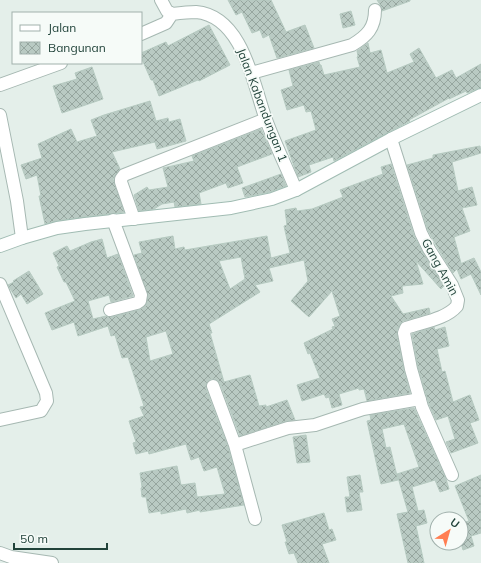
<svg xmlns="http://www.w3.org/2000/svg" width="481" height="563" viewBox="0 0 481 563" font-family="Mulish,sans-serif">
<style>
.building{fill:url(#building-cross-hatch);stroke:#b6cac1;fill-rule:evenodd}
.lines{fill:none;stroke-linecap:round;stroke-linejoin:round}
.minor-casing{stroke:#a6b8b2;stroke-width:14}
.secondary-casing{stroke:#a1bcb3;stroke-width:14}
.minor{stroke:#fff;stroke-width:12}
.secondary{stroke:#fff;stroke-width:12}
.labels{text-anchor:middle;stroke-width:3.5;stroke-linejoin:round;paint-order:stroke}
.street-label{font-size:12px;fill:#21433a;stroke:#f6fbf8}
</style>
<defs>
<pattern id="building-cross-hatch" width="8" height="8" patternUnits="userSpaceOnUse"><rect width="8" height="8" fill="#b9cac3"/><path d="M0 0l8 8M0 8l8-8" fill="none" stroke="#96a69f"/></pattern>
</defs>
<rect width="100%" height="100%" fill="#e4efea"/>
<!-- building -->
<path class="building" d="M228 0H271L286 32 305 25 314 48 277 58 269 35 263 38 260 30 252 33 242 12 236 15Z
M377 0H410V1L382 11 381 6Z
M351 11 355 25 343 28 340 14Z
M209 25 230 65 199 81 198 80 159 96 153 80H151L141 57V53L166 42 168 46Z
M368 43 370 53 381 50 387 73 414 62 410 54 419 48 436 78 452 70 456 78 481 64V88L467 93 466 91 449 99V98L409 120 410 121 334 161 333 157 309 165 311 172 298 177 285 141 316 130 311 111 306 112 304 105 287 110 281 90 293 86 289 70 319 62 320 65H321L324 75 360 67 357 57 358 56 357 51Z
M92 67 103 99 62 113 53 86 77 79 75 73Z
M150 101 156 121 168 118 169 122 180 119 186 141 157 149 155 142 112 152 120 169 113 179 124 212 56 221 45 224 39 196H41L37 175 26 179 21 165 42 158 38 144 71 129 77 142 97 136 91 120 104 115Z
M261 129 272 154 237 167 243 183 228 188 226 183 199 193 201 204 175 207 174 202 162 204 154 209 139 211 134 195 147 187 149 190 168 187 163 168 194 161 192 156Z
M480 146 481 153 452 162 458 191 472 187 477 205 462 208 470 231 454 237 461 263 460 264 474 258 481 272V295L471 274 461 279 457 269 453 273 436 245 428 230 407 165 433 158V155Z
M391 164 414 236 423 253 444 286 441 289 416 261 423 284 402 286 403 293 391 296 403 314 429 308 430 313 403 321 401 323 397 330V334L404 370 410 393 367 401 364 389 359 390V388L339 394 342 405 332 408 329 397 326 398 324 394 302 401 297 385 320 378 310 353 308 354 304 343 333 329 332 327 335 326 332 319 340 316 332 291 309 317 291 301 308 281 304 260 269 268 273 281 255 285 260 292 209 324 212 333H210L224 382 250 375 259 406 266 405V407L287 400 295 420 286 421 240 436 220 383 215 379H210L206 384V389L228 447 244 505 200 512V510L187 513 186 509 161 514V511L149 513 146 497H142L141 488 142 487 140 473 177 466 181 485 195 483 197 497 225 494 217 467 204 471 199 457 191 460 186 444 149 454 148 451 136 454 133 443 136 442 129 421 144 416 140 407 144 406 128 357 122 358 115 335 111 336 108 326 78 336 74 322 52 330 45 313 75 301 66 282H64L57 267 59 266 53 253 67 246 70 251 91 242 102 239 107 258 118 254 133 296 111 302 109 295 88 301 93 319 106 316 112 317 139 310 146 305 148 296 134 255 142 253 139 242 173 236 175 249 184 247 185 250 267 236 271 258 290 253 284 226 287 225 285 210 296 208 297 211 312 209 343 197 340 190 383 174 381 167ZM241 257 245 279 230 289 219 261ZM166 331 173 354 150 361 146 337Z
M281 174 286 186 270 192 245 197 242 188Z
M29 271 43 294 27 304 21 294 16 298 8 285 14 282 13 281Z
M434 327 435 330 445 327 449 346 437 349 442 372 445 371 453 402 470 395 479 420 470 423 478 443 451 453 446 442 455 439 448 416 436 420 429 404 418 367 412 334Z
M414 408 446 479 449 489 440 492 435 480 412 487 418 511 424 510 427 523 416 526 424 563H408L397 514 408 512 397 474 419 467 404 424 382 429 386 448 390 447 398 480 381 484 367 421 371 420 370 415Z
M306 435 310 462 297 463 293 437Z
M360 475 363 492H359L362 510 347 512 345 497H350L347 477Z
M481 475V533L471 536 474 546 463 550 461 543V523L469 521 455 486Z
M324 513 329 530 332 529 336 540 322 544 329 563H298L294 553 289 554 285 542H287L282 525Z"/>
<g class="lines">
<!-- minor casing -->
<g class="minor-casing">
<path id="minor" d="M161 0 167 11 172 14C180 13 188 12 196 12 242 16 253 82 265 117 274 142 286 166 296 190
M141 34 166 23 172 14
M251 73 352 45C367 36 375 28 375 10
M0 85 61 63
M0 115 17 201 22 238
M391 139 421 233 429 249 452 285 458 300 457 306C446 319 423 322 406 328L404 333 411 369 422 407 452 475
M134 219 121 182V179L124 175 266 119
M0 284 46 393 47 401 41 411 0 420
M110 310 137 303 140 301 141 295 113 220
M213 386 235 445 255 519
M235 445 288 428 315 425 363 409 420 399
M0 553 11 557 52 563"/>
</g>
<!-- secondary casing -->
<g class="secondary-casing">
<path id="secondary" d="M0 246 22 238 57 228 85 224 231 208 272 199 296 190 391 139 481 95"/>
</g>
<!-- minor -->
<use href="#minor" class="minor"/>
<!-- secondary -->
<use href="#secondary" class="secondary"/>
</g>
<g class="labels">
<!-- street labels -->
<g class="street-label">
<text transform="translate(262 105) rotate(69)" y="4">Jalan Kabandungan 1</text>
<text transform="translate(440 267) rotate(61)" y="4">Gang Amin</text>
</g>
</g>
<!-- legend -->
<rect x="12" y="12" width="130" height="52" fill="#f6fbf8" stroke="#a1b1ac"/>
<rect x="20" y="25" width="20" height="6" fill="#ffffff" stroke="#a1b1ac"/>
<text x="48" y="32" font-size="12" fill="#21433a">Jalan</text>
<rect x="20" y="42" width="20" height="12" fill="url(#building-cross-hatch)" stroke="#a1b1ac"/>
<text x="48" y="52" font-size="12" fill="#21433a">Bangunan</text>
<!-- north arrow -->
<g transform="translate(449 531) rotate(37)"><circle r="19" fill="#f6fbf8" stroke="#a1b1ac"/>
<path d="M0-3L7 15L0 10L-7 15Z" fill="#ff7e52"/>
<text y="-6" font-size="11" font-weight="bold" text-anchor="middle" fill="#21433a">U</text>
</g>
<!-- scale -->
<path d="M14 543v6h93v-6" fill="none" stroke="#21433a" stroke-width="2"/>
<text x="20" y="543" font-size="12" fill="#21433a" stroke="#f6fbf8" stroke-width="3" paint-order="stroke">50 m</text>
</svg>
